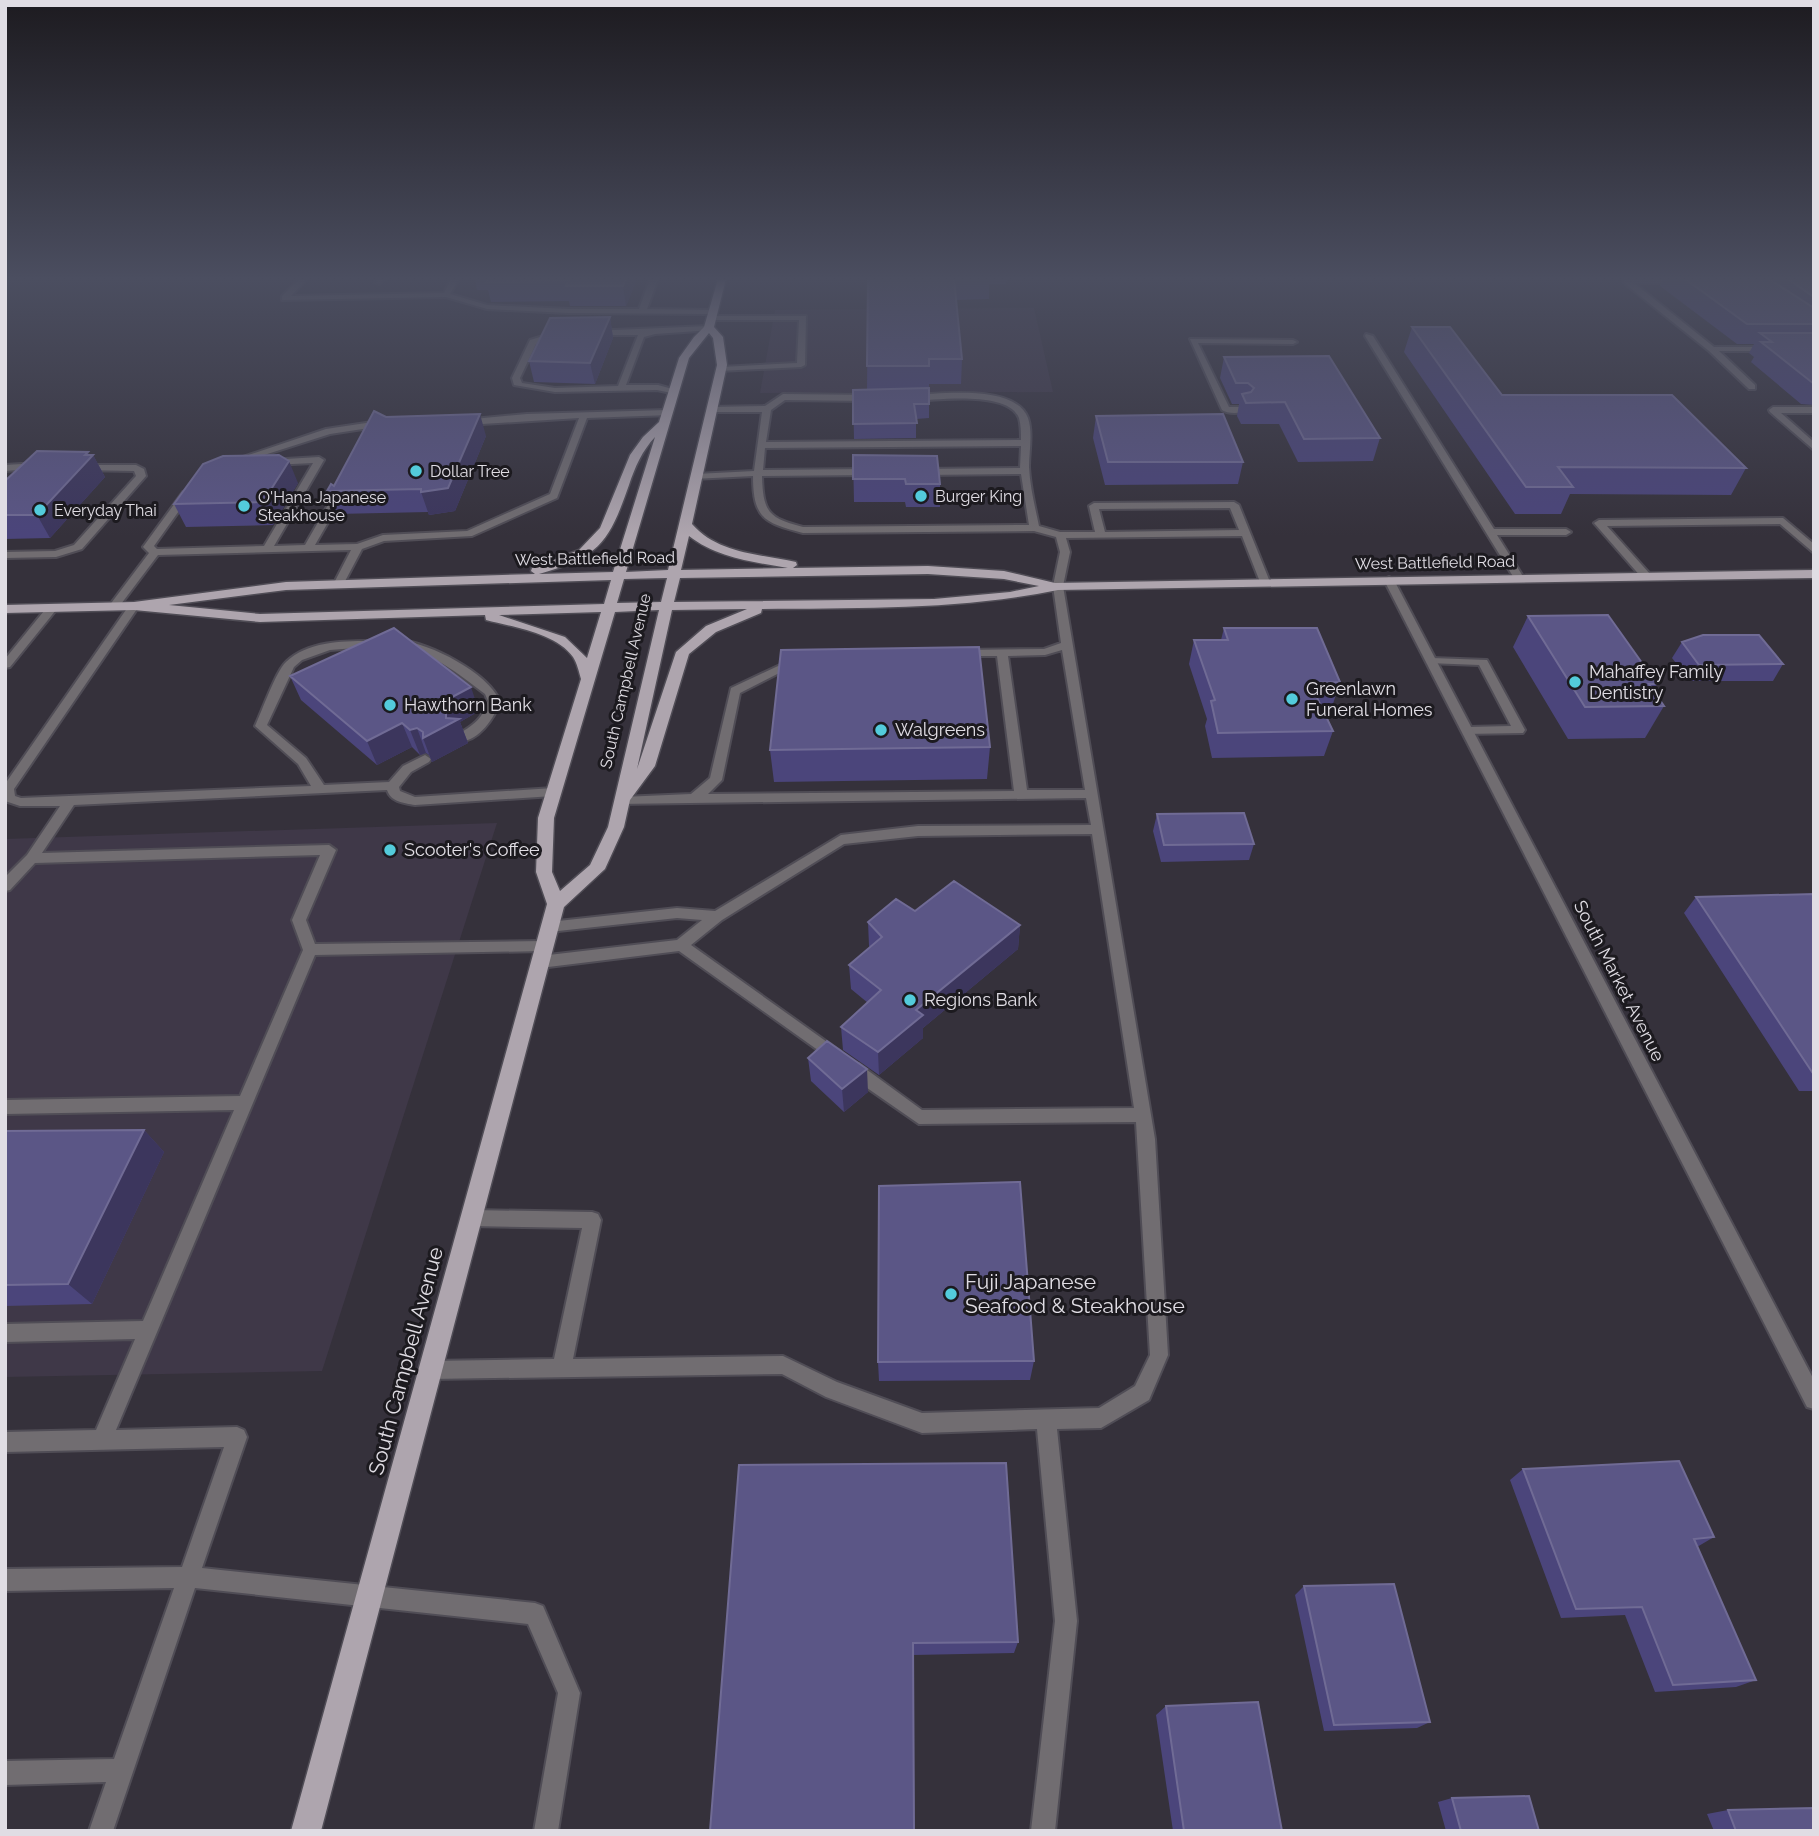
<svg xmlns="http://www.w3.org/2000/svg" width="1819" height="1836" viewBox="0 0 1819 1836" font-family="Raleway,sans-serif">
<style>
.built{fill:#3f3848}
.lines{fill:none;stroke-linecap:round;stroke-linejoin:round}
.lane-casing{stroke:#504d56;stroke-width:4}
.street-casing{stroke:#504d56;stroke-width:4}
.primary-casing{stroke:#504d56;stroke-width:3}
.lane{fill:#716d71;fill-rule:evenodd}
.street{fill:#716d71;fill-rule:evenodd}
.primary{fill:#aea5ae;fill-rule:evenodd}
.wall{fill:#4b457b}
.shaded-wall{fill:#3c365d}
.building{fill:#5b5686;stroke:#706b95;stroke-width:2}
.poi-dot{fill:#53cbdb;stroke:#1c1a1f;stroke-width:2.5}
.labels{text-anchor:middle;stroke-width:6;stroke-linejoin:round;paint-order:stroke}
.far-poi-label{font-size:16px;fill:#e0dde4;stroke:#1c1a1f;text-anchor:start}
.far-street-label{font-size:16px;fill:#e0dde4;stroke:#1c1a1f}
.poi-label{font-size:18px;fill:#e0dde4;stroke:#1c1a1f;text-anchor:start}
.street-label{font-size:18px;fill:#e0dde4;stroke:#1c1a1f}
.near-poi-label{font-size:21px;fill:#e0dde4;stroke:#1c1a1f;text-anchor:start}
.near-street-label{font-size:21px;fill:#e0dde4;stroke:#1c1a1f}
</style>
<rect width="100%" height="100%" fill="#35313b"/>
<!-- built -->
<path class="built" d="M1034 308 1053 392 760 393 775 310Z
M497 823 322 1371 5 1377V839Z"/>
<g class="lines">
<!-- lane casing -->
<g class="lane-casing">
<path id="lane" d="M299 279H307L291 296 444 293 451 279H459L450 294 487 305 568 309H639L650 279H658L647 309 713 310 717 312 713 314 568 313 487 309 446 297 282 300V296Z
M377 279H385L379 284 375 282Z
M1624 279H1681L1678 283H1634L1714 347H1773V351H1719L1755 385V389H1749L1709 351 1624 283Z
M709 316H806L805 365 801 367 718 371 717 369 721 367 797 363 799 320H709Z
M709 326H712V330L655 334 644 337 626 385H658L676 390V394L657 390 555 392 514 385 512 378 530 340 557 332 561 334 536 344 520 378 522 383 555 388 618 386 638 335H594L590 333 591 331Z
M1366 334 1373 336 1494 529H1566L1571 532 1566 535H1497L1524 578 1523 580 1519 581 1514 578 1365 336Z
M1190 339 1293 340 1297 342 1293 344 1198 343 1229 407H1243L1247 410C1242 414 1227 414 1222 410Z
M783 394 871 395 875 398 871 401 785 400 771 410 766 442 1021 440C1021 433 1021 425 1019 418 1008 390 936 400 912 401L908 398 912 395C941 394 1015 384 1028 418 1033 433 1029 452 1029 467 1030 487 1035 507 1039 526L1060 532H1095L1089 506 1094 503 1234 502 1239 505 1270 582 1265 585 1260 582 1242 536 1066 538 1070 552 1063 586 1155 1139 1168 1355 1149 1400 1101 1428 1057 1429 1077 1621 1055 1831H1031L1055 1621 1037 1429 922 1433 826 1397 782 1374 430 1379 423 1377 421 1370 423 1363 430 1361 554 1359 582 1228 471 1226 465 1224 462 1218 465 1212 471 1210 592 1212 598 1214 601 1220 573 1359 783 1356 837 1382 922 1413 1099 1408 1135 1386 1150 1355 1136 1122 919 1124 847 1074 845 1069 847 1064 853 1063 859 1064 922 1110 1134 1108 1092 834 918 836 844 844 722 920 691 945 841 1052 844 1057 841 1062 836 1063 679 951 540 968 535 966 533 962 535 958 540 956 677 940 702 920 677 918 549 932 542 927 549 922 677 908 715 911 841 835 918 826 1091 825 1086 798 617 804 616 801 622 797 691 794 710 778 731 688 793 659 797 660V664L740 693 722 780 708 794 1014 791 997 656H963L957 653 963 650 1044 649 1061 643 1053 586 1060 552 1056 537 1034 531 803 533C765 523 753 519 753 476L693 479V475L696 474 754 471 762 412H712L708 409 709 407 765 406ZM1021 446 1020 468 921 469 916 472 921 475 1021 474 1029 525 803 527C769 518 763 513 762 476L869 475 874 472 869 469 763 470 765 448ZM1230 508 1239 530 1105 532 1099 509ZM1062 650 1085 790H1027L1008 656 1045 655Z
M1773 407H1814V413H1781L1814 442V450L1770 412 1769 410Z
M667 410 670 411V415L587 418 557 498 472 536 384 541 362 549 343 585 339 586 334 583 351 550 158 555 118 608 114 609 109 606 149 553 143 547 183 492 191 494 154 546 157 549 264 546 313 463 272 465 267 462 269 460 319 457 324 460 274 546 305 545 336 491 341 488 346 491 315 545 357 544 383 535 467 531 550 494 579 418 466 425 462 422 463 420 527 414Z
M386 420 390 423 389 425 330 434 239 463 231 461 326 429Z
M39 463 42 464V468L5 471V465Z
M77 465H136L144 469 146 476 82 549 56 557 5 558V552L55 551 74 545 136 476 134 471 80 470 77 469Z
M1783 518 1814 544V553L1780 524 1607 526 1650 574V578H1642L1594 523 1599 520Z
M134 603 139 606 14 789 15 796 21 798 311 786 298 764 255 726C262 711 276 671 286 662 309 640 347 641 376 641L380 642V646L330 650 302 660 294 667 267 725 306 758 324 785 389 782 403 766 425 755 431 759 429 762 411 772 399 787 400 791 415 797 553 788 559 792 553 796 415 805C404 803 391 802 387 790L74 805 42 853 329 845 336 850 306 920 315 944 544 941 549 942 551 946 549 950 544 951 315 955 116 1430 237 1427 244 1430 247 1437 202 1568 535 1603 543 1606 580 1693 558 1831H534L558 1693 528 1624 195 1588 113 1831H89L106 1782 5 1785V1761L114 1759 174 1588 5 1591V1569L182 1567 224 1447 5 1452V1432L96 1430 135 1339 5 1342V1324L143 1321 234 1110 5 1114V1100L240 1096 303 950 292 920 320 855 35 863 10 890 5 891V877L27 855 60 806H20L5 801V784L130 604Z
M52 605 57 608 56 610 10 667 5 668V659L48 606Z
M400 640C431 644 487 672 500 701 495 718 477 744 457 741L455 738 457 735C472 726 483 719 488 701L485 694C455 671 434 654 396 645V641Z
M1432 658 1487 660 1525 730 1523 733 1464 734 1462 731 1468 727 1511 726 1479 665 1428 663V659Z"/>
</g>
<!-- street casing -->
<g class="street-casing">
<path id="street" d="M1389 577 1394 580 1814 1380V1409L1807 1407 1384 580Z"/>
</g>
<!-- primary casing -->
<g class="primary-casing">
<path id="primary" d="M718 279H726L714 327 723 337 727 365 692 524C718 554 760 554 796 562L797 565 793 568 928 566 1004 571 1055 583 1814 570V578L1058 590C960 610 861 608 762 609L761 613 716 632 689 654 655 766 630 800 624 827 605 869 564 907 321 1831H291L547 904 536 872 538 818 581 679C579 672 577 663 573 657 556 633 513 627 486 620L485 615 260 622 134 610 5 613V605L134 602 286 582 535 574 531 571 532 568 579 550 600 528 630 455 643 437 659 422 679 358 694 337 704 327ZM709 333 713 338 717 365 668 570 626 572 689 358ZM655 437 613 572 539 574C600 557 609 542 629 485 635 467 642 451 655 437ZM689 536C717 558 754 562 788 568L681 570ZM928 574 1004 579 1039 586 1010 592 934 599 674 602 680 578ZM667 578 661 602 617 603 624 579ZM611 580 604 604 260 614 169 605 286 590ZM747 609 706 626 676 652 637 769 672 610ZM659 610 608 827 590 865 560 891 552 872 554 818 615 612ZM601 612 587 658 565 637 499 615Z"/>
</g>
<!-- lane -->
<use href="#lane" class="lane"/>
<!-- street -->
<use href="#street" class="street"/>
<!-- primary -->
<use href="#primary" class="primary"/>
</g>
<!-- wall -->
<path class="wall" d="M475 279H636V281L626 306H570L569 301 491 302 488 290H477Z
M868 279H1007L1006 284H989V299L956 300 962 359 961 384H929V418L916 419V438L854 439 853 390H867Z
M1663 279H1814V405L1801 404 1751 362 1754 357 1749 353 1754 344H1737L1660 286Z
M610 317 613 338 595 384 534 382 529 361Z
M1412 327 1502 395 1746 468 1731 495 1570 494 1561 514H1515L1404 352Z
M1224 357 1380 438 1373 461 1298 462 1279 424H1241L1237 416 1239 404H1232L1220 378Z
M1096 416 1243 462 1238 484 1105 485 1093 438Z
M386 417 486 436 455 511 429 515 428 512 336 514 327 491 334 486Z
M89 455H93L105 477 50 538 5 539V481Z
M853 455 940 484V507H906L905 502H854Z
M298 483 273 525 186 527 174 504Z
M1528 616 1657 684 1654 691 1664 706 1645 738 1568 739 1513 647Z
M1224 628 1340 682 1332 707H1321L1333 731 1324 756 1212 758 1205 726 1207 719 1189 664 1194 640H1221Z
M1682 642 1783 664 1773 681H1690L1672 658Z
M290 676 479 711 460 722 468 743 432 762 429 755 426 753 420 755 412 747 377 765 301 700Z
M990 747 987 779 774 782 770 750Z
M1157 814 1254 844 1249 860 1161 862 1153 831Z
M1814 894V1091H1799L1684 913 1696 897Z
M915 911 1020 925 1018 949 923 1028V1038L879 1075 843 1050 841 1027 868 1003 851 989 849 965 870 947 869 946 868 922Z
M808 1058 868 1092 844 1112 811 1081Z
M144 1130 164 1152 92 1304 5 1306V1131Z
M1034 1361 1030 1380 879 1381 878 1362Z
M1006 1463 1018 1642 1014 1653 913 1655 710 1831Z
M1523 1469 1714 1537 1697 1547 1756 1680 1736 1687 1655 1692 1625 1615 1561 1618 1510 1480Z
M1304 1586 1430 1722 1417 1728 1324 1731 1295 1595Z
M1166 1706 1282 1831H1173L1156 1715Z
M1452 1798 1539 1831H1446L1438 1802Z
M1728 1810 1814 1831H1714L1707 1814Z"/>
<!-- shaded-wall -->
<path class="shaded-wall" d="M626 279H636V281L626 306 623 286Z
M610 317 613 338 595 384 590 363Z
M480 414 486 436 455 511 429 515 421 492Z
M88 452 91 457 93 455 105 477 50 538 37 515Z
M289 461 298 483 273 525 263 502Z
M471 687 479 711 460 722 468 743 432 762 423 738 439 704Z
M402 723 412 747 377 765 367 741Z
M417 728 426 753 420 755 410 730Z
M1020 925 1018 949 923 1028V1038L879 1075 878 1052 916 1010Z
M867 1069 868 1092 844 1112 842 1089Z
M144 1130 164 1152 92 1304 68 1284Z"/>
<!-- building -->
<path class="building" d="M488 279H626L623 286H566L568 281 486 282Z
M868 279H954L962 359H929V366H867Z
M1685 279H1769L1814 308V324H1747Z
M1788 279H1814V297Z
M610 317 590 363 529 361 550 318Z
M1412 327H1450L1502 395H1672L1746 468 1558 467 1573 487H1526Z
M1760 333H1814V384L1761 342H1772Z
M1329 356 1380 438 1304 439 1285 402 1246 403 1242 394 1251 392 1254 388 1248 383H1236L1224 357Z
M929 388V404H914L917 423 853 424V390Z
M374 411 386 417 480 414 448 488 421 492V489L327 491 331 484 334 486Z
M1223 414 1243 462H1108L1096 416Z
M37 451 88 452 85 455H93L37 515H5V481Z
M279 455 289 461 263 502 174 504 203 464 223 456Z
M853 455 937 456 940 484H906L905 479H853Z
M1608 615 1657 684H1649L1664 706 1585 707 1528 616Z
M394 628 471 687 439 704 446 709V718L459 719 423 738V732L417 728 410 730 402 723 367 741 290 676Z
M1224 628H1317L1340 682 1310 683 1333 731 1218 733 1211 701 1215 700 1194 640H1228Z
M1703 635H1759L1783 664 1699 665 1682 642Z
M979 647 990 747 770 750 781 650Z
M1244 813 1254 844 1164 845 1157 814Z
M954 881 1020 925 916 1010 923 1015 878 1052 841 1027 881 990 849 965 882 937 868 922 896 899 915 911Z
M1814 894V1075L1696 897Z
M827 1041 867 1069 842 1089 808 1058Z
M144 1130 68 1284 5 1285V1131Z
M1020 1182 1034 1361 878 1362 879 1186Z
M1679 1461 1714 1537 1694 1539 1756 1680 1673 1685 1642 1607 1576 1609 1523 1469Z
M1006 1463 1018 1642 913 1643 914 1831H710L739 1465Z
M1394 1584 1430 1722 1334 1725 1304 1586Z
M1258 1702 1282 1831H1184L1166 1706Z
M1529 1796 1539 1831H1461L1452 1798Z
M1814 1808V1831H1736L1728 1810Z"/>
<!-- sky -->
<linearGradient id="sky" x2="0" y2="1"><stop stop-color="#1d1b20"/><stop offset="0.52" stop-color="#4b4e60"/><stop offset="1" stop-color="#4b4e60" stop-opacity="0"/></linearGradient>
<rect width="1819" height="536" fill="url(#sky)"/>
<!-- markers -->
<g class="poi-dot">
<circle cx="416" cy="471" r="7"/>
<circle cx="921" cy="496" r="7"/>
<circle cx="244" cy="506" r="7"/>
<circle cx="40" cy="510" r="7"/>
<circle cx="1575" cy="682" r="7"/>
<circle cx="1292" cy="699" r="7"/>
<circle cx="390" cy="705" r="7"/>
<circle cx="881" cy="730" r="7"/>
<circle cx="390" cy="850" r="7"/>
<circle cx="910" cy="1000" r="7"/>
<circle cx="951" cy="1294" r="7"/>
</g>
<g class="labels">
<!-- far-poi labels -->
<g class="far-poi-label">
<text x="430" y="477">Dollar Tree</text>
<text x="935" y="502">Burger King</text>
<text x="258" y="503">O'Hana Japanese<tspan x="258" dy="18">Steakhouse</tspan></text>
<text x="54" y="516">Everyday Thai</text>
</g>
<!-- far-street labels -->
<g class="far-street-label">
<text transform="translate(595 558) rotate(-1)" y="6">West Battlefield Road</text>
<text transform="translate(1435 562) rotate(-1)" y="6">West Battlefield Road</text>
<text transform="translate(625 681) rotate(-77)" y="6">South Campbell Avenue</text>
</g>
<!-- poi labels -->
<g class="poi-label">
<text x="1589" y="678">Mahaffey Family<tspan x="1589" dy="21">Dentistry</tspan></text>
<text x="1306" y="695">Greenlawn<tspan x="1306" dy="21">Funeral Homes</tspan></text>
<text x="404" y="711">Hawthorn Bank</text>
<text x="895" y="736">Walgreens</text>
<text x="404" y="856">Scooter's Coffee</text>
<text x="924" y="1006">Regions Bank</text>
</g>
<!-- street labels -->
<g class="street-label">
<text transform="translate(1619 981) rotate(63)" y="6">South Market Avenue</text>
</g>
<!-- near-poi labels -->
<g class="near-poi-label">
<text x="965" y="1289">Fuji Japanese<tspan x="965" dy="24">Seafood &amp; Steakhouse</tspan></text>
</g>
<!-- near-street labels -->
<g class="near-street-label">
<text transform="translate(406 1361) rotate(-75)" y="7">South Campbell Avenue</text>
</g>
</g>
<!-- border -->
<rect width="1819" height="1836" fill="none" stroke="#e0dde4" stroke-width="14"/>
</svg>
